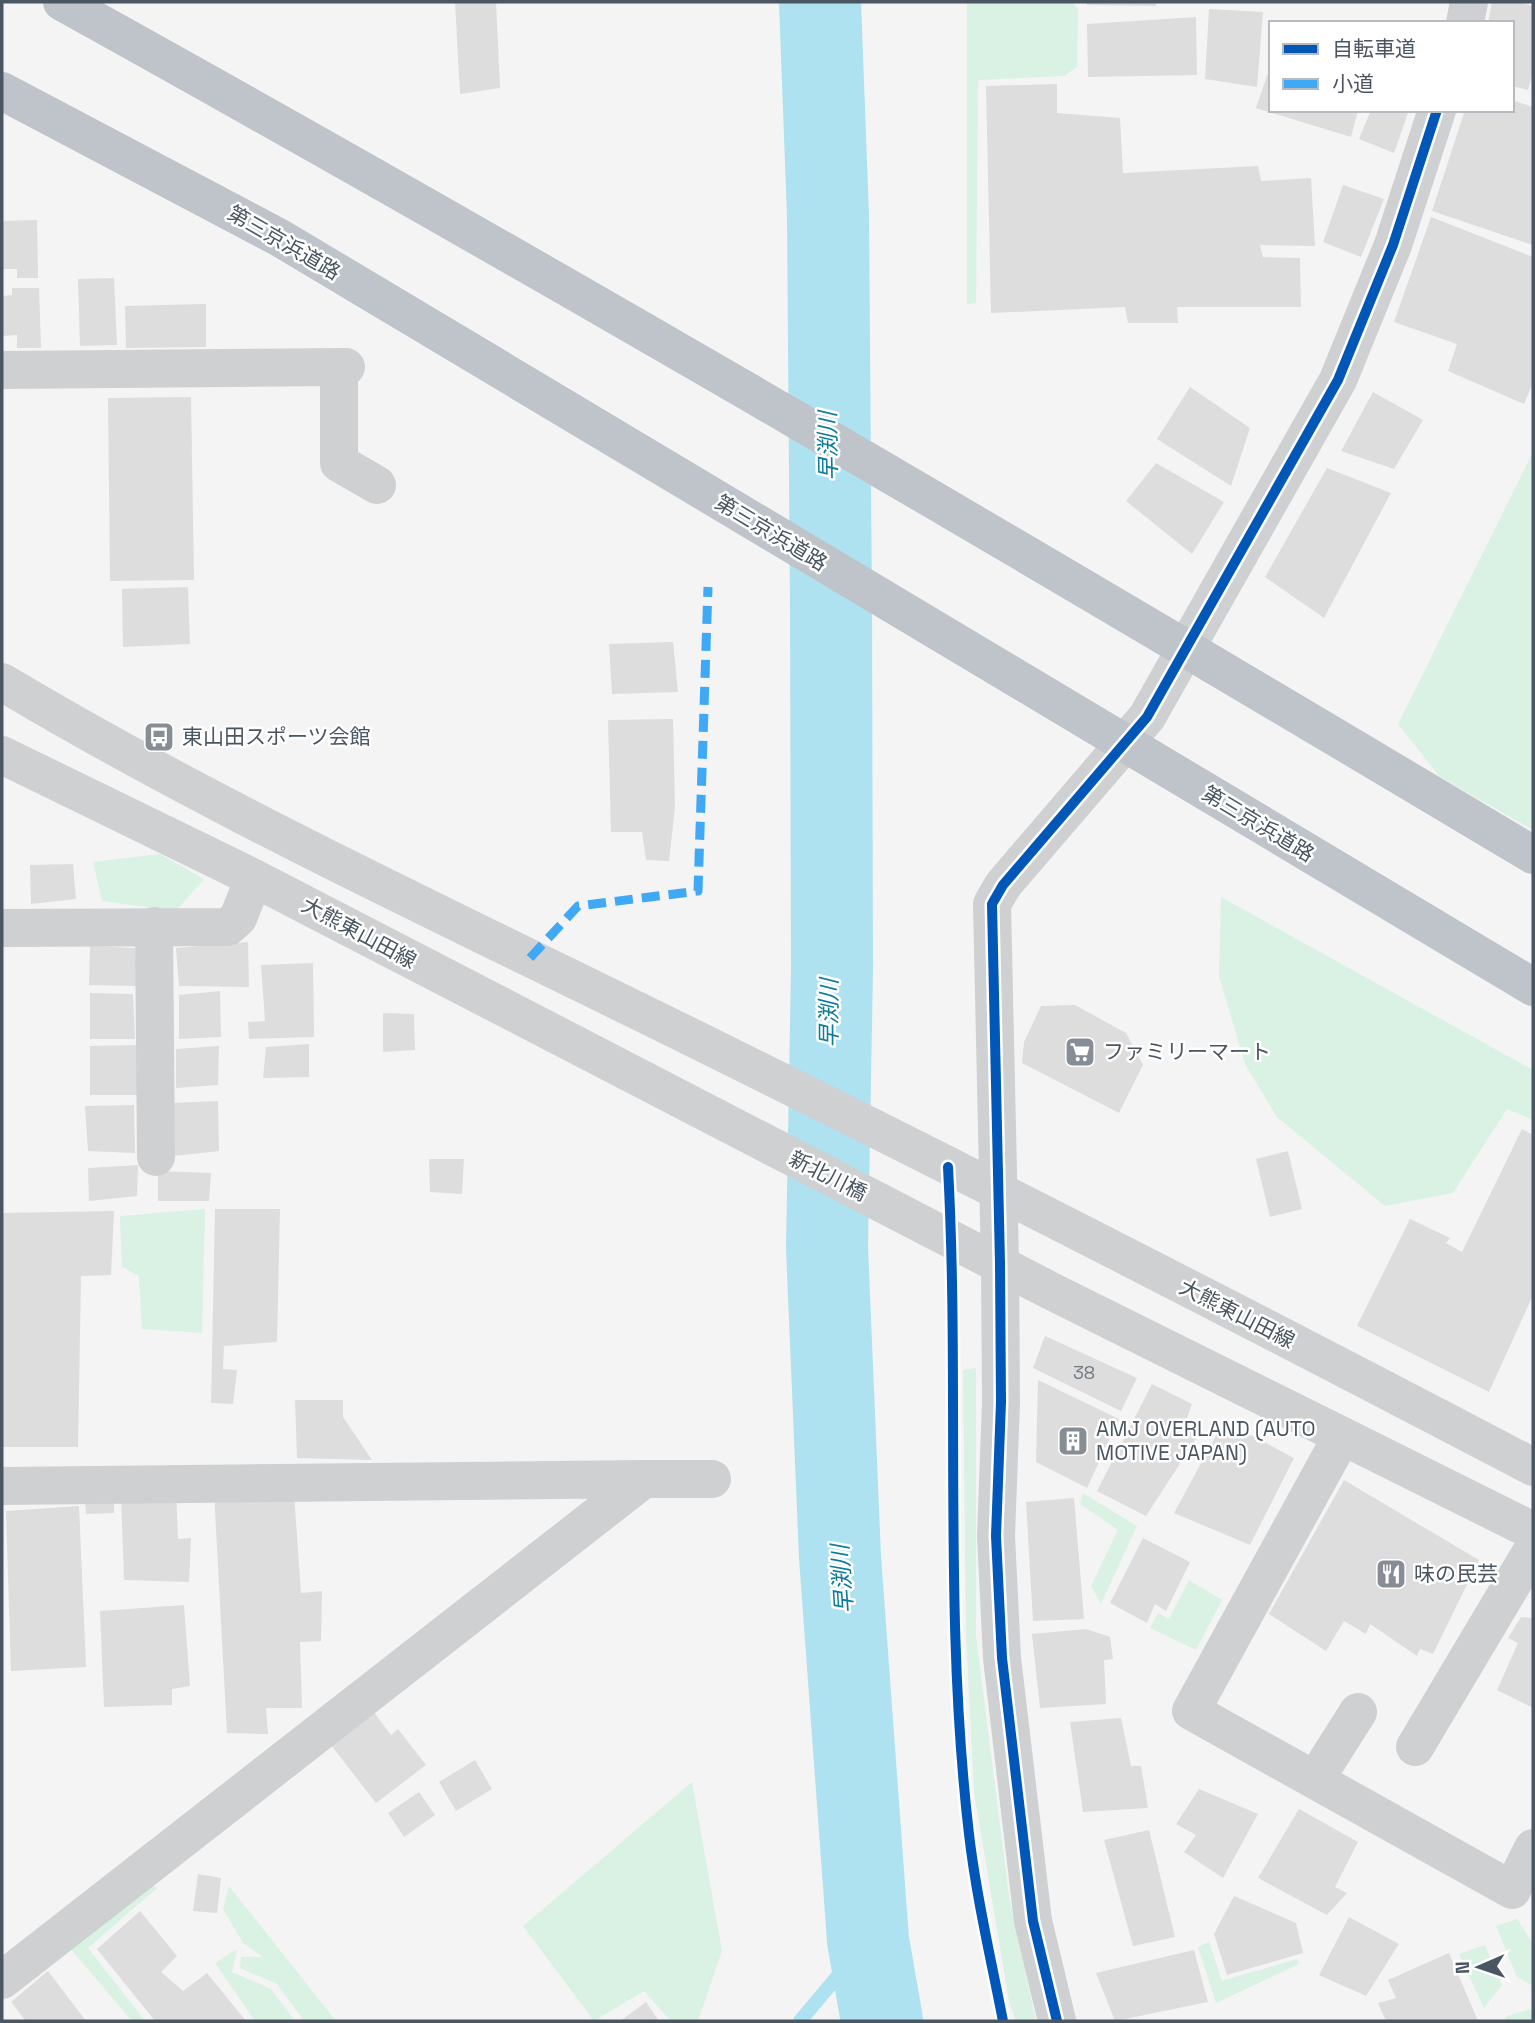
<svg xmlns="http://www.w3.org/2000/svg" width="1535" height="2023" viewBox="0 0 1535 2023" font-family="'Space Grotesk','Noto Sans JP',sans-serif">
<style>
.green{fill:#d9f2e3}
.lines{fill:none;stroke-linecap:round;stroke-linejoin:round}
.stream{stroke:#aee2f0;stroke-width:14}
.river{stroke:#aee2f0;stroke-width:82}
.building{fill:#ddddde}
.minor{stroke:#ced0d2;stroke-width:38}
.highway{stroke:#bec4c9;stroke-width:38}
.quiet{stroke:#3fa9f5;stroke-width:9;stroke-dasharray:18 9;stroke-linecap:butt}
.cycleway-casing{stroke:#fff;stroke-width:15}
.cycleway{stroke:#0057b8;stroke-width:10}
.labels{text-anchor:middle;stroke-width:5;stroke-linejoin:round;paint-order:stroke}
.number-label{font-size:18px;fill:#707881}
.street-label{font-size:21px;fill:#4a5661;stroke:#fff}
.poi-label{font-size:21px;fill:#4a5661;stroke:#fff;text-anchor:start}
.water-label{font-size:23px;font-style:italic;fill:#0c7c9b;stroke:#fff}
</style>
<rect width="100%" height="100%" fill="#f4f4f4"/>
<!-- green -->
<path class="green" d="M967 2H1073L1078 10 1077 67 1064 76 978 80 976 303 967 304Z
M1533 452V830L1440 777 1398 724Z
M160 854 204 879 176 911 102 901 93 862Z
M1221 897 1533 1070V1120L1507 1109 1453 1193 1385 1206 1277 1117 1245 1064 1219 976Z
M205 1209 202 1333 142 1329 139 1276 122 1267 120 1216Z
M976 1368V1636L1009 1896 1036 2021H1016L1009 2001 974 1792 966 1635 963 1370Z
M1083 1493 1137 1526 1101 1604 1091 1586 1118 1530 1080 1504Z
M1189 1580 1222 1600 1196 1650 1150 1628 1158 1613 1169 1619Z
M692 1782 722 1951 698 2021H671L644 1991 594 2021 523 1926Z
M148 1881 157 1888 88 1948 145 2021H132L67 1945Z
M229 1886 336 2021H304L277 1984 240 1968 241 1957H263L243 1943 223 1909Z
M1517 1919 1533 1944V1986L1517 1977 1496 1926Z
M1209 1942 1222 1981 1297 1959 1299 1964 1216 2003 1198 1947Z
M1485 1945 1502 1985 1484 2008 1459 1954Z
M237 1949 232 1972 271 1989 295 2021H255L215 1963Z
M1531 2009 1533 2021H1504L1507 2016Z"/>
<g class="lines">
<!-- stream -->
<path class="stream" d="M800 2021 868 1940"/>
<!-- river -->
<path class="river" d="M820 2 828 216 831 606 832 969 827 1248 840 1557 868 1940 882 2021"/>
</g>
<!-- building -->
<path class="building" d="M455 2H496L500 88 460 94Z
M1086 2H1156V6L1087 5Z
M1492 2H1519L1533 6V72L1528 90 1512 86V23H1488Z
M1209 9 1263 12 1257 87 1205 79Z
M1196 17 1197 75 1088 77 1087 24Z
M1270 67 1271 110H1358L1351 137 1256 108Z
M1057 84V113L1120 118 1123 173 1258 166 1261 181 1311 178 1315 246 1260 245 1263 257 1300 258 1301 307H1177L1178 323H1128L1125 307 991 313 986 86Z
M1512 100 1533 107V245L1432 211 1465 110H1512Z
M1371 110H1409L1394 153 1359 139Z
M1343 185 1384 199 1361 257 1323 242Z
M1431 217 1533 257V383L1524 404 1448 371 1457 344 1394 322Z
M37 220 38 278H17V269H2V221Z
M114 278 117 345 80 346 78 279Z
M12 288H39L41 348H17V335L3 336V296L12 295Z
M206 304V347L126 348 125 306Z
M1190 387 1250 428 1231 486 1157 439Z
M1373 392 1423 420 1394 469 1341 451Z
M191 397 194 580 110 581 108 398Z
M1156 463 1224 502 1192 554 1126 501Z
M1327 468 1391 493 1324 618 1265 577Z
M188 587 190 644 123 647 122 589Z
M673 642 678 692 612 694 609 644Z
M673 719 675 807 669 861 646 860 642 832H611L608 720Z
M73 864 76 899 31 904 30 865Z
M248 942 249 987 179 986 176 948Z
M90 946 135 948 138 986 89 985Z
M313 963 314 1037 249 1039 248 1022 265 1021 261 965Z
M220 991 221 1037 179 1039V995Z
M90 993 133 994 135 1039H90Z
M1075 1005 1126 1033 1143 1065 1119 1113 1022 1063 1024 1042 1041 1006Z
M383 1013 414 1014 415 1050 383 1052Z
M309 1044V1077L263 1078 266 1047Z
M138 1045V1095H90V1046Z
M219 1046 218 1085 176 1088V1049Z
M218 1101 219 1151 173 1156 171 1103Z
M134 1105 135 1153 88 1151 85 1106Z
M1522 1129 1533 1135V1295L1489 1392 1357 1326 1410 1219 1450 1238 1446 1243 1462 1252Z
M1288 1151 1302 1209 1270 1217 1256 1159Z
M429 1159H464L462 1194 430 1192Z
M138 1165 137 1196 89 1201 88 1168Z
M158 1171 211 1173 209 1201H158Z
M215 1209H280L277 1342 224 1346 223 1369 237 1370 233 1404 211 1403Z
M114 1211 111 1275 81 1276 78 1447H2V1213Z
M1045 1336 1137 1378 1121 1411 1033 1368Z
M1038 1380 1119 1419 1087 1488 1036 1462Z
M1152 1384 1192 1404 1187 1418 1203 1428 1146 1516 1097 1491Z
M295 1400H343V1417L372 1460 297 1458Z
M1224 1421 1294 1458 1250 1545 1174 1513Z
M1344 1480 1479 1560 1433 1654 1420 1649 1417 1656 1370 1624 1366 1634 1344 1621 1326 1651 1269 1614Z
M176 1490 178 1539 191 1538 189 1582 124 1580 121 1495Z
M84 1491 114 1492V1513L86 1514Z
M214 1492 294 1493 301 1593 322 1591 321 1641 300 1642 302 1708H266L268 1734 227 1733Z
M1074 1498 1084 1619 1033 1621 1026 1502Z
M79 1506 86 1667 11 1671 6 1511Z
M1143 1538 1190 1562 1166 1611 1155 1604 1147 1623 1110 1603Z
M184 1605 190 1686 172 1689V1705L104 1707 100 1611Z
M1521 1617 1533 1618V1708L1497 1690 1518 1643 1508 1638Z
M1086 1629 1110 1637 1113 1659 1104 1660 1106 1704 1040 1708 1032 1634Z
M373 1711 391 1735 398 1729 426 1765 376 1803 331 1745Z
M1121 1718 1131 1766H1141L1148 1808 1083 1812 1070 1722Z
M475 1760 492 1789 456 1811 439 1782Z
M1199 1789 1258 1814 1223 1878 1184 1852 1196 1835 1176 1824Z
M419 1792 435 1815 404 1837 388 1813Z
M1299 1809 1358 1842 1335 1887 1347 1893 1327 1915 1258 1878Z
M1149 1830 1175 1937 1133 1946 1104 1840Z
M198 1874 221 1878 217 1913 193 1911Z
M1234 1896 1296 1923 1303 1953 1227 1975 1214 1934Z
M140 1911 177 1956 161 1972 183 1991 207 1973 246 2021H155L97 1949Z
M1349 1917 1399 1944 1366 1996 1319 1975Z
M1194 1950 1208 2002 1115 2021 1096 1973Z
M1449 1953 1478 2021H1386L1378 2003 1396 1998 1388 1980Z
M48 1971 86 2021H26L11 2002Z
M646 2002 659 2021H620Z"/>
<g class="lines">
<!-- minor -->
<path class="minor" d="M1465 23 1469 2
M339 368V463L377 485
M2 370 346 367
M2 682C230 818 472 928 709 1046 986 1183 1260 1324 1533 1467
M2 755 254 878 1049 1290 1533 1531
M154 926 156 1157
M2 928 228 927 238 918 254 878
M1342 1436 1191 1711 1512 1890 1533 1848
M2 1486 644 1479
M1415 1747 1533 1549
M1315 1780 1358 1712
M2 1980 644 1479H712
M1057 2021 1033 1921 1002 1658 996 1536 1001 1402 1000 1263 992 904 1003 885 1147 717 1338 380 1393 245 1437 110"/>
<!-- highway -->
<path class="highway" d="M62 2C558 277 1046 564 1533 855
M2 91 280 238 1533 987"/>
<!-- quiet -->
<path class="quiet" d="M530 958 578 906 698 891 708 587"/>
<!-- cycleway casing -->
<g class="cycleway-casing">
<path id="cycleway" d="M948 1167C960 1389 943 1613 969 1834 976 1896 991 1959 1003 2021
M1057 2021 1033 1921 1002 1658 996 1536 1001 1402 1000 1263 992 904 1003 885 1147 717 1338 380 1393 245 1437 110"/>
</g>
<!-- cycleway -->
<use href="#cycleway" class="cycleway"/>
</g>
<!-- icons -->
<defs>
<g id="bus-square" transform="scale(1.575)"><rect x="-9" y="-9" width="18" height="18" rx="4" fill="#868d94" stroke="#fff"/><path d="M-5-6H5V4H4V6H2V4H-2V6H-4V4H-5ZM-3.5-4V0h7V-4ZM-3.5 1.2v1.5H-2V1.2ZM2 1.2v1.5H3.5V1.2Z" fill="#fff"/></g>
<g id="supermarket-square" transform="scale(1.575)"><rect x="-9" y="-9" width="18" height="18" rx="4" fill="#868d94" stroke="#fff"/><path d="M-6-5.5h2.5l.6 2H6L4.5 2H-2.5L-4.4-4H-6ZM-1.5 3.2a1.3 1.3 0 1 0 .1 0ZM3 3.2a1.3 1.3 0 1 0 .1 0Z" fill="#fff"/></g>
<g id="building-square" transform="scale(1.575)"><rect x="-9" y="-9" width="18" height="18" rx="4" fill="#868d94" stroke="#fff"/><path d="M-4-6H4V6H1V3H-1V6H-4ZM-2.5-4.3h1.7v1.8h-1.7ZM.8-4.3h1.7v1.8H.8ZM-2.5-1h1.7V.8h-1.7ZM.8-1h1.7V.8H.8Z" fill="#fff"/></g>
<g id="restaurant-square" transform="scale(1.575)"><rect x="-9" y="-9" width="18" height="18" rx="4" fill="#868d94" stroke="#fff"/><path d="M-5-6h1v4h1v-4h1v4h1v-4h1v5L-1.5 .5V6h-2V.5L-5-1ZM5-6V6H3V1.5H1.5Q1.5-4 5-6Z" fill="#fff"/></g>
</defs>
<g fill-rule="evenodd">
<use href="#bus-square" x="159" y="737"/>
<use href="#supermarket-square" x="1080" y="1052"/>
<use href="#building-square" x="1073" y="1441"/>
<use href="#restaurant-square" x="1391" y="1574"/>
</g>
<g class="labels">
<!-- number labels -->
<g class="number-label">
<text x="1084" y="1379">38</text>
</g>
<!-- street labels -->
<g class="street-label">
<text transform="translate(284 243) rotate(30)" y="7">第三京浜道路</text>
<text transform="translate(771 533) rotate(31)" y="7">第三京浜道路</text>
<text transform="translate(1258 824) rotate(31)" y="7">第三京浜道路</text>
<text transform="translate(359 933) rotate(28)" y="7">大熊東山田線</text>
<text transform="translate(828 1176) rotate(27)" y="7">新北川橋</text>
<text transform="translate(1237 1314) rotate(27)" y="7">大熊東山田線</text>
</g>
<!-- poi labels -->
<g class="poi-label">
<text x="182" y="744">東山田スポーツ会館</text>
<text x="1103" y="1059">ファミリーマート</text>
<text x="1096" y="1436">AMJ OVERLAND (AUTO<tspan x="1096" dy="24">MOTIVE JAPAN)</tspan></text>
<text x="1414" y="1581">味の民芸</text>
</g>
<!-- water labels -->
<g class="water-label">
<text transform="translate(828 446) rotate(-91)" y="8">早渕川</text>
<text transform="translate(829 1013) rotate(-90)" y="8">早渕川</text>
<text transform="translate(842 1579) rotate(-94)" y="8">早渕川</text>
</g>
</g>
<!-- border -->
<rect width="1535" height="2023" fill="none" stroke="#4a5661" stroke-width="7"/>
<!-- legend -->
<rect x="1269" y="21" width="245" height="91" fill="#ffffff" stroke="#b7bbc0" stroke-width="2"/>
<rect x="1283" y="44" width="35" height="10" fill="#0057b8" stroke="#b7bbc0" stroke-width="2"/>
<text x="1332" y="56" font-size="21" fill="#4a5661">自転車道</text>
<rect x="1283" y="79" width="35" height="10" fill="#3fa9f5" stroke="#b7bbc0" stroke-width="2"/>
<text x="1332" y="91" font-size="21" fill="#4a5661">小道</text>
<!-- north arrow -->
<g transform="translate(1479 1967) rotate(268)" stroke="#ffffff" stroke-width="5" paint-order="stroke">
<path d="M0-5L12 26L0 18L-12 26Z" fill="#4a5661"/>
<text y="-10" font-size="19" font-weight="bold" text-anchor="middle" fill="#4a5661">N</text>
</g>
</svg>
